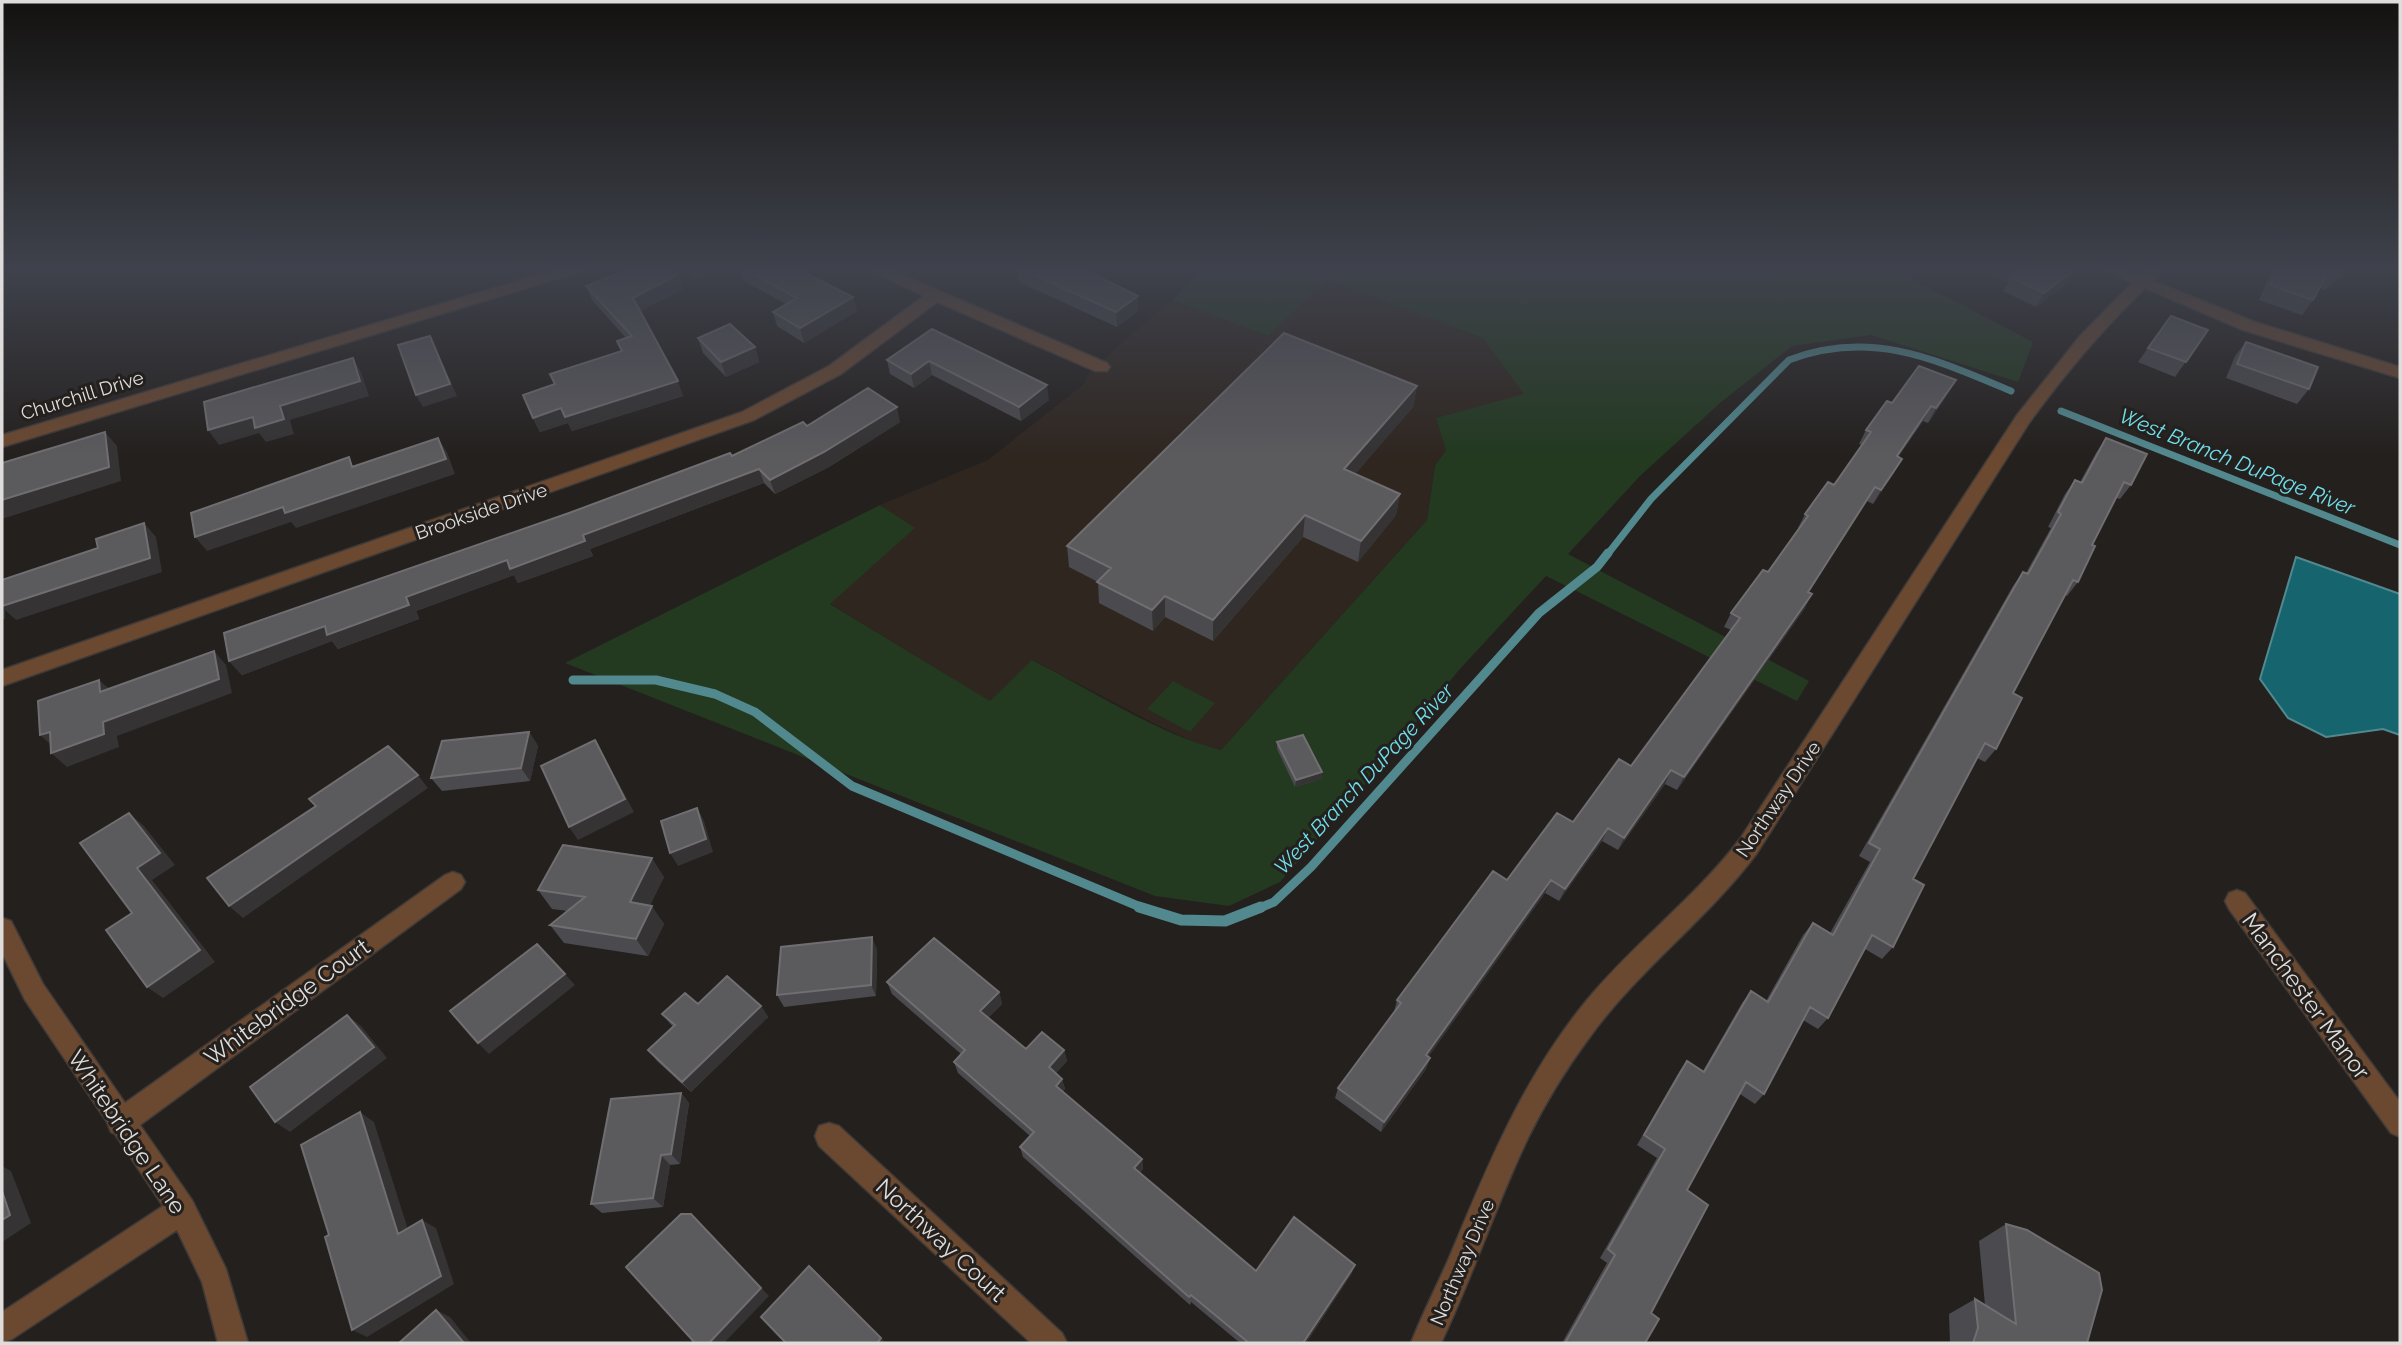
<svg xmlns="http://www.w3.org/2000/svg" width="2402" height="1345" viewBox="0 0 2402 1345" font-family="Raleway,sans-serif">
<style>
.built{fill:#2f2620}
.green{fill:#233920}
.water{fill:#16656e;stroke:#52898f;stroke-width:2}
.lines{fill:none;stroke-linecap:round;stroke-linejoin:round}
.stream-far2{stroke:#52898f;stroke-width:7}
.stream-far1{stroke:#52898f;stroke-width:9}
.stream{stroke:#52898f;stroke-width:11}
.street-casing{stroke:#3e3a38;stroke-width:3}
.street{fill:#6b4830;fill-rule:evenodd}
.wall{fill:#4b4a4e}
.shaded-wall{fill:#353334}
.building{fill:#5b5a5d;stroke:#706e71;stroke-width:2}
.labels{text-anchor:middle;stroke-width:6;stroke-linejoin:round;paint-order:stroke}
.street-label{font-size:19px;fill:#dfdddb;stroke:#24201e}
.water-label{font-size:21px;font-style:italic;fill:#70dfec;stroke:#24201e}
.near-street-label{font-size:23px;fill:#dfdddb;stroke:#24201e}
</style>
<rect width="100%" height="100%" fill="#24201e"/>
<!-- built -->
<path class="built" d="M1327 279 1483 338 1525 394 1444 438 1446 450 1435 465 1427 520 1221 750 1203 746 1157 725 1033 660 991 702 829 603 914 528 880 505 988 460 1084 384 1089 373 1116 348 1172 300 1268 336Z"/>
<!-- green -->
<path class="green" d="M1204 268H1891L2033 342 2018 382 1871 335 1792 346 1720 403 1640 476 1568 554 1809 681 1797 701 1546 576 1459 670 1362 788 1280 882 1229 906 1155 896 565 663 880 505 915 528 830 604 990 701 1032 660C1090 689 1159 735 1221 750L1427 520 1435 465 1446 450 1436 418 1524 394 1483 338 1327 280 1268 336 1172 300Z
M1173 681 1215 703 1190 732 1147 709Z"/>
<!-- water -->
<path class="water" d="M2296 557 2400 594V735L2383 729 2326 737 2288 718 2260 679Z"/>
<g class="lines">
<!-- stream-far2 -->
<path class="stream-far2" d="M2061 411 2400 545
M1607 555 1651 499 1789 360C1871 329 1935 359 2011 391"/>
<!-- stream-far1 -->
<path class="stream-far1" d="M573 680H656L715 694 755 712 852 786 1145 909
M1257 909 1274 902 1311 867 1539 613 1597 567 1608 553"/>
<!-- stream -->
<path class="stream" d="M1139 907 1181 920 1225 921 1261 907"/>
<!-- street casing -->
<g class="street-casing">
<path id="street" d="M561 268H585L583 271 2 447V435Z
M865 268H886L1107 363 1110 367 1107 371H1095L937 302 841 374 754 420 2 686V670L742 412 829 366 924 296Z
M2101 268H2122L2140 275 2149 268H2166L2153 281 2255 322 2400 367V378L2243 330 2145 288C2102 330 2064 375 2029 423L1757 853C1707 920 1638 970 1589 1038 1566 1069 1545 1103 1528 1138 1496 1205 1473 1276 1441 1343H1411C1423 1312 1439 1282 1452 1251 1489 1162 1525 1075 1587 1000 1634 943 1695 898 1740 839L2017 415 2080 336 2132 283Z
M453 872 461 875 465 882 461 889 140 1125 192 1200 226 1269 248 1343H218L202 1282 177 1230 12 1339 2 1343V1312L163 1206 115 1134 111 1132 107 1122 25 1000 2 953V918L11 921 43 984 125 1103 445 875Z
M2237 890 2245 893 2400 1102V1137L2391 1133 2229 909 2225 901 2229 893Z
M829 1123 839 1126 1062 1333 1067 1343H1031L819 1146 815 1136 819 1126Z"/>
</g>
<!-- street -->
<use href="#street" class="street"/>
</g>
<!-- wall -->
<path class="wall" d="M680 268H719L700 279Z
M738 268H796L857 311 804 343 777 326 773 312 786 304 742 280Z
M1017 268 1138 296V311L1117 327 1019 282Z
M1976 268H2069L2074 270 2066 284 2036 307 2003 291 2008 282Z
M2273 268H2352L2325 290 2320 288 2313 300 2302 315 2259 300Z
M678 274 683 289 640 311 683 396 572 431 568 423 540 432 533 418 555 384 621 351 617 341 626 338 592 300 586 286Z
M932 329 1049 400 1021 421 932 375 914 388 890 374 887 360Z
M2208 330 2175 377 2138 362 2148 348Z
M698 338 755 347 759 362 726 377 703 353Z
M2246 342 2309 389 2297 404 2226 378 2235 356Z
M1956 380 1947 395 1928 423 1923 421 1898 457 1902 459 1894 473 1873 504 1867 501 1809 592 1805 608 1677 790 1665 784 1618 850 1602 841 1559 901 1545 893 1428 1057 1430 1058 1426 1069 1381 1132 1335 1098 1338 1088 1394 1012 1397 1000 1507 880 1573 822 1631 766 1731 630 1724 627 1731 613 1768 572 1799 529 1798 528 1805 514 1834 485 1862 445 1859 444 1866 430 1892 403Z
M1417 386 1413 407 1355 474 1400 494 1396 515 1358 562 1303 537 1213 641 1165 617 1153 631 1099 603 1098 582 1069 567 1067 546Z
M900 422 829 467 775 494 764 483 590 549 593 556 518 583 514 575 416 611 419 619 338 649 332 641 242 675 229 661 807 426Z
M2106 438 2131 485 2120 499 2116 498 2092 545 2078 582 2067 596 2065 595 2013 693 1996 749 1985 762 1977 758 1913 879 1893 947 1882 959 1865 949 1828 1018 1818 1029 1803 1020 1764 1094 1755 1104 1740 1094 1687 1190 1651 1313 1645 1343H1562L1607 1263 1600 1258 1657 1158 1637 1145 1679 1072 1687 1061 1703 1071 1742 1003 1751 991 1766 1001 1803 935 1813 923 1830 933 1870 862 1859 856 2013 586 2023 572 2026 573 2051 528 2048 527 2065 494 2075 480 2080 482 2096 453Z
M529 732 538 746 530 781 442 791 431 778Z
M1277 742 1322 772V779L1295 787 1277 749Z
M664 877 650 905 664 924 648 956 564 943 550 925 568 911 552 909 538 890Z
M877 949 876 996 784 1007 777 995Z
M887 982 999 992 1002 1004 988 1018 1026 1049 1064 1050 1067 1061 1056 1073 1062 1079 1065 1089 1062 1092 1142 1159 1143 1169 1140 1173 1256 1271 1352 1273 1306 1343H1240L1191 1302 1190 1305 1023 1157 1020 1147 1030 1136 958 1073 954 1062 961 1054 892 994Z
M698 1004 761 1006 768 1017 691 1092 657 1061 648 1050 673 1027 662 1014Z
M681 1093 689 1103 680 1164 670 1165 663 1207 602 1213 591 1204Z
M2006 1224 2087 1343H1950L1949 1314 1975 1299 1985 1305 1979 1241Z"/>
<!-- shaded-wall -->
<path class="shaded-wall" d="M696 268H719L700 279Z
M2347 268H2352L2325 290 2337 276Z
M2074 270 2066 284 2036 307 2044 293Z
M678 274 683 289 638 312 633 298Z
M1138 296V311L1117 327 1116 312Z
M853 297 857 311 804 343 800 328Z
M430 336 436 348 457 396 423 407 416 395Z
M755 347 759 362 726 377 721 362Z
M353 358 361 372 369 396 290 420 294 434 266 442 259 433 219 445 208 430 253 417 280 406Z
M929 361 932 375 914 388 911 374Z
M1956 380 1947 395 1928 423 1936 408Z
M678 381 683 396 572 431 568 423 540 432 533 418 561 408Z
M1047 385 1049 400 1021 421 1019 407Z
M1417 386 1413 407 1341 491 1344 469Z
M1931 406 1923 421 1889 471 1897 456Z
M897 407 900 422 829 467 775 494 770 480Z
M105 432 117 446 121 481 2 519V500Z
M438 438 447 452 455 474 296 528 291 522 207 551 195 537Z
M1902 459 1894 473 1873 504 1881 490Z
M759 469 764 483 590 549 593 556 518 583 514 575 416 611 419 619 338 649 332 641 242 675 229 661 507 560 583 535Z
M1875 487 1867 501 1800 606 1808 592Z
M1400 494 1396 515 1358 562 1361 541Z
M1305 515 1303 537 1213 641V620Z
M144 523 156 537 162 572 16 620 5 610V619L2 620V591L5 605Z
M1812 594 1805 608 1677 790 1684 777Z
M1165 596V617L1153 631 1152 610Z
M214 651 226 665 232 693 117 736 119 747 67 767 51 753 103 722Z
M99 680 114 693 100 692Z
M50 732 56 749 40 735Z
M529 732 538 746 530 781 521 768Z
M595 740 603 754 634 812 578 840 569 827Z
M1671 770 1665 784 1618 850 1624 838Z
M1322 772V779L1295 787 1296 780Z
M418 775 428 788 243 918 229 906Z
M697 808 704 821 713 852 678 866 670 853Z
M129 813 144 826 175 865 152 880 215 962 163 998 147 987 137 868Z
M1608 828 1602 841 1559 901 1565 889Z
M652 858 664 877 643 920 630 902Z
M1551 880 1545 893 1422 1066 1426 1055Z
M652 906 664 924 648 956 636 939Z
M872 937 877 949 876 996 871 985Z
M565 974 575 985 489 1054 478 1043Z
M999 992 1002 1004 984 1022 980 1011Z
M761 1006 768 1017 691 1092 682 1082Z
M347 1015 361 1026 387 1058 290 1132 275 1122Z
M1064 1050 1067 1061 1051 1078 1049 1067Z
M1430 1058 1426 1069 1381 1132 1384 1122Z
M1062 1079 1065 1089 1058 1097 1056 1086Z
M681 1093 689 1103 680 1164 671 1154Z
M360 1112 374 1122 412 1242 398 1234Z
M661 1155 670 1165 663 1207 653 1198Z
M1142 1159 1143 1169 1136 1178 1134 1168Z
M2 1166 11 1171 31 1223 2 1242Z
M691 1214 769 1296 724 1343H709Z
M422 1220 436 1228 454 1284 367 1337 352 1330Z
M1355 1265 1352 1273 1306 1343H1303Z
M436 1310 450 1317 471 1343H464Z
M881 1338 886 1343H879L878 1342Z"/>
<!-- building -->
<path class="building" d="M632 268H671L678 274 633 298 678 381 565 417 561 408 533 418 523 395 555 384 550 374 622 351 617 341 632 336 586 286Z
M742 268H796L853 297 800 328 773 312 797 298Z
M1018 268H1081L1138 296 1116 312Z
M2015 268H2069L2074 270 2044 293 2011 277 2021 270Z
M2278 268H2347L2337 276 2328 272 2313 300 2270 285Z
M2171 316 2208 330 2186 362 2148 348Z
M730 324 755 347 721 362 698 338Z
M932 329 1047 385 1019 407 929 361 911 374 887 360Z
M1284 333 1417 386 1344 469 1400 494 1361 541 1305 515 1213 620 1165 596 1152 610 1097 582 1111 568 1067 546Z
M430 336 450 384 416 395 398 345Z
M2246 342 2318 367 2309 389 2237 364Z
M353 358 360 381 280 406 284 419 255 428 253 417 208 430 204 402Z
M1919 366 1956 380 1936 408 1931 406 1897 456 1902 459 1881 490 1875 487 1808 592 1812 594 1684 777 1671 770 1624 838 1608 828 1565 889 1551 880 1426 1055 1430 1058 1384 1122 1338 1088 1401 1003 1397 1000 1493 871 1507 880 1557 813 1573 822 1619 759 1631 766 1740 618 1731 613 1763 570 1768 572 1808 516 1805 514 1828 482 1834 485 1871 432 1866 430 1887 401 1892 403Z
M868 388 897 407 824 452 770 480 759 469 583 535 585 541 510 569 507 560 406 597 409 605 327 635 325 626 229 661 224 633 569 513 730 453 732 456 803 422 807 426Z
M105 432 109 467 2 500V463Z
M438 438 446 459 285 513 283 507 195 537 191 513 349 457 352 467Z
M2106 438 2147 454 2131 485 2124 482 2092 545 2095 546 2078 582 2073 580 2013 693 2022 698 1996 749 1985 743 1913 879 1924 885 1893 947 1872 935 1828 1018 1810 1007 1764 1094 1746 1082 1687 1190 1708 1205 1651 1313 1659 1319 1645 1343H1565L1615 1255 1608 1249 1665 1149 1644 1135 1687 1061 1704 1072 1751 991 1768 1002 1813 923 1833 935 1880 849 1869 843 2023 572 2028 574 2061 514 2058 512 2075 480 2082 483Z
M144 523 150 558 2 606V580L98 548 96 539Z
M214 651 219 679 103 722 104 734 51 753 50 732 40 735 38 701 99 680 100 692Z
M529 732 521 768 431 778 442 741Z
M1303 735 1322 772 1296 780 1277 742Z
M595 740 625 799 569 827 541 766Z
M388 746 418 775 229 906 207 878 316 806 309 799Z
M697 808 706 839 670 853 661 821Z
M129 813 160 853 137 868 200 950 147 987 106 930 132 913 80 843Z
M563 845 652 858 630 902 652 906 636 939 550 925 585 897 538 890Z
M872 937 871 985 777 995 781 947Z
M934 938 999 992 980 1011 1026 1049 1042 1032 1064 1050 1049 1067 1062 1079 1056 1086 1142 1159 1134 1168 1256 1271 1294 1217 1355 1265 1303 1343H1249L1191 1295 1189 1297 1020 1147 1034 1132 954 1062 965 1050 887 982Z
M537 944 565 974 478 1043 450 1011Z
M727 976 761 1006 682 1082 648 1050 675 1025 662 1014 685 993 698 1004Z
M347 1015 374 1047 275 1122 250 1087Z
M681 1093 671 1154 661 1155 653 1198 591 1204 611 1099Z
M360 1112 398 1234 422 1220 441 1276 352 1330 325 1237 329 1235 301 1145Z
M2 1191 10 1215 2 1220Z
M681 1214H691L761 1288 709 1343H695L626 1267Z
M2006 1224 2027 1230 2099 1273 2102 1290 2087 1343H1973L1978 1328 1975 1299 2016 1324Z
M809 1266 881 1338 878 1342 879 1343H786L761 1317Z
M436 1310 464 1343H399Z"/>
<!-- sky -->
<linearGradient id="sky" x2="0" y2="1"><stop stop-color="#141210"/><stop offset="0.59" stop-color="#3f424c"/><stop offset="1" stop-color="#3f424c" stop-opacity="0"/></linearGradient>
<rect width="2402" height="456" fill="url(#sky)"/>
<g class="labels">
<!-- street labels -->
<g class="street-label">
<text transform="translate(82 395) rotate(-17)" y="7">Churchill Drive</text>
<text transform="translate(481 511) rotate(-19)" y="7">Brookside Drive</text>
<text transform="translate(1778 799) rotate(-56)" y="7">Northway Drive</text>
<text transform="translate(1462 1262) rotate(-67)" y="7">Northway Drive</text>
</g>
<!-- water labels -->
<g class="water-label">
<text transform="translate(2237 462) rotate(22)" y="7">West Branch DuPage River</text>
<text transform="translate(1364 779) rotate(-47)" y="7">West Branch DuPage River</text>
</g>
<!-- near-street labels -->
<g class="near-street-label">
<text transform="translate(2306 996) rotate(54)" y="8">Manchester Manor</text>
<text transform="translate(287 1002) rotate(-36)" y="8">Whitebridge Court</text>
<text transform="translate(127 1132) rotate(56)" y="8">Whitebridge Lane</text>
<text transform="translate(941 1240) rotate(43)" y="8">Northway Court</text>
</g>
</g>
<!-- border -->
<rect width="2402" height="1345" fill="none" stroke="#dfdddb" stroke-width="7"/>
</svg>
